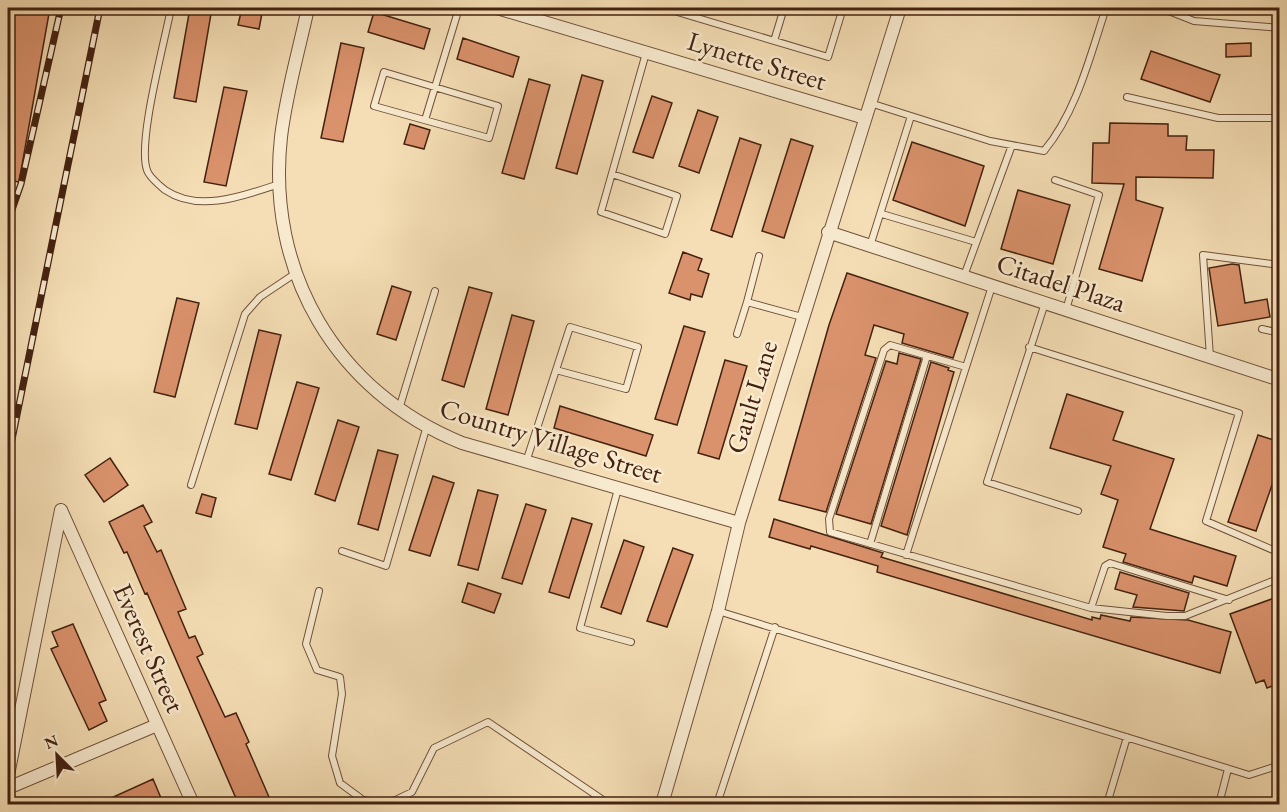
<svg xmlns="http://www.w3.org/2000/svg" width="1287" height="812" viewBox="0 0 1287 812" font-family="'EB Garamond',serif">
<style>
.building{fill:#da926c;stroke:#421;stroke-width:1.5}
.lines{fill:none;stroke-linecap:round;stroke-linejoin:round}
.lane-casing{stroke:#70513a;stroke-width:8}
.street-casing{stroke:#70513a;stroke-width:14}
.lane{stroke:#f8eacf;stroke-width:6}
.street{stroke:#f8eacf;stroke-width:12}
.rail-casing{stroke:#421;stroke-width:7}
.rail{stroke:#f8eacf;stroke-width:4.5;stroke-dasharray:14;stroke-linecap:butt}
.labels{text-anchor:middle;stroke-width:5;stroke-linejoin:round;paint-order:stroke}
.street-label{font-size:27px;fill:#421;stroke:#f8eacf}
</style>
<rect width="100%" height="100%" fill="#f5deb5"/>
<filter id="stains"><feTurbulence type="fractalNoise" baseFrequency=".00333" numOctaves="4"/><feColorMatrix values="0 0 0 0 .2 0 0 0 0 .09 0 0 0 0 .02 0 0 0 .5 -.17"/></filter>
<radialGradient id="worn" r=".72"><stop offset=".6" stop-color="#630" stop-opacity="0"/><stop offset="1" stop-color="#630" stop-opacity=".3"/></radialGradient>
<!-- building -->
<path class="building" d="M8 8H50L19 182 8 180Z
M190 8H212L196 102 174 98Z
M242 8H263L259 29 238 25Z
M374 12 430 29 424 49 368 32Z
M463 38 519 57 513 77 457 59Z
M341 43 364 48 343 142 321 138Z
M1251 43V56L1226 57V44Z
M1151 51 1220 75 1210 102 1141 79Z
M582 75 603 81 577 174 556 168Z
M529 79 550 85 524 179 502 173Z
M224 87 247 91 226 186 204 182Z
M652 96 672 103 653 158 633 152Z
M698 110 718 117 699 173 679 166Z
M1110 123 1168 124V136H1187L1186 150H1214L1213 178 1136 177V200L1163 208 1142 281 1099 269 1124 184 1092 183 1093 143H1109Z
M410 124 430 130 424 149 404 144Z
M740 138 761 145 732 237 711 230Z
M791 139 813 146 784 238 762 231Z
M912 142 984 166 965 226 893 200Z
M1018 190 1070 205 1053 264 1001 249Z
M683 252 702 259 698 270 709 274 702 297 691 294 690 300 669 293Z
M1232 264 1239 265 1245 303 1267 299 1270 317 1218 326 1209 268Z
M847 273 968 313 953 358 902 343 904 334 874 325 865 355 876 358 826 512 779 500 829 325Z
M392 286 411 292 396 340 377 334Z
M469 287 492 293 464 387 442 380Z
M177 298 199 303 175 397 154 392Z
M512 315 534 321 508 415 486 409Z
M684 326 705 332 677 425 655 419Z
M259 330 281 335 257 429 235 424Z
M899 353 921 359 871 524 836 514 886 361 897 364Z
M725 360 747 366 719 459 698 453Z
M931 362 949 368 948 370 954 372 907 535 881 526Z
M297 382 319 388 291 480 269 474Z
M1067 394 1123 412 1113 440 1174 459 1150 529 1236 556 1227 586 1194 576 1192 583 1123 562 1126 554 1103 547 1118 500 1101 494 1111 466 1050 448Z
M560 406 653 435 646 456 554 428Z
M338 420 359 427 335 501 315 494Z
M1258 435 1280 442V462L1256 531 1228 522Z
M378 450 398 455 378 530 358 524Z
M110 458 128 485 104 502 85 475Z
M433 476 454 483 430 556 409 550Z
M478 490 498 495 478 570 458 565Z
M202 494 216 498 211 517 196 513Z
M526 504 546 510 522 584 502 578Z
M143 505 152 522 144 526 157 552 161 550 186 609 178 612 189 638 195 636 203 654 197 657 225 717 236 713 249 742 246 744 272 804H241L235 796 147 593 145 594 127 552 124 553 109 522Z
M572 518 592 524 569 598 549 592Z
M774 519 883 553 881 557 1092 620V617L1100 619 1101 615 1130 621 1131 617 1188 620 1231 632 1220 673 877 572 878 566 811 546 810 549 769 537Z
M624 540 644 547 621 614 601 607Z
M673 548 693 555 667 627 647 621Z
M1120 572 1189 593 1184 611 1133 607 1137 595 1115 589Z
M468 583 501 594 494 613 462 602Z
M1280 596V683L1267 688 1264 680 1256 683 1230 614Z
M73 624 106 700 99 703 107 721 89 730 51 649 58 646 52 632Z
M153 779 161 798 147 804H98Z"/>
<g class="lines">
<!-- lane casing -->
<g class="lane-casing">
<path id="lane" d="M171 8C165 41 137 142 147 170 149 177 159 185 165 190 199 213 243 196 279 184
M664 8 828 57 843 8
M1161 8 1194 21 1280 28
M774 41 784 8
M384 72 498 106 489 138 374 106Z
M1127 97 1218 118H1280
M870 103 990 141 1044 151C1077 111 1090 56 1106 8
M425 120 459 8
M612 174 677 196 665 234 601 212 646 53
M1055 180 1099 195 1066 310
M882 214 976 242
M870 246 911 116
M759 256 747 302 802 317
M964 276 1012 145
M992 286 966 367 890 345 884 350 829 519 830 532 1091 608 1167 616H1185L1280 578
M1045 303 987 482 1078 511
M1262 329 1280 333
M737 334 747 302
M1029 347 1239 413 1206 521 1280 553
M1210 357 1203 255 1280 265
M399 409 435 291
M526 462 570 327 638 347 626 389 556 370
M191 485 245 314 260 297 296 273
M618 489 580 628 631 642
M870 544 927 356
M342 551 386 566 426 429
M906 555 966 367
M319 591 306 644 317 670 340 677 342 694 332 756 340 783 363 800 387 804 412 792 434 748 488 722 609 804
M1091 608 1105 566 1110 563 1229 600
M718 611 1249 775 1280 765
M717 804 775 627
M1107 804 1127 737
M1219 804 1228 769"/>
</g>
<!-- street casing -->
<g class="street-casing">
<path id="street" d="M308 8C299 50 286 94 281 137 266 272 336 392 462 443L739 523
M497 8 865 118
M828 232 1280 380
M61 510 193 804
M8 775 61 510
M8 788 157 725
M662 804 718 611 739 523 900 8"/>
</g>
<!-- lane -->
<use href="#lane" class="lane"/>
<!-- street -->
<use href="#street" class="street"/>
<!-- rail casing -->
<g class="rail-casing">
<path id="rail" d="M8 221 21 184 61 8
M8 459 100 8"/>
</g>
<!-- rail -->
<use href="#rail" class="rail"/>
</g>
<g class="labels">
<!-- street labels -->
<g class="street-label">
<text transform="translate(757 61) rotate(17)" y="9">Lynette Street</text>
<text transform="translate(1061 283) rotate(18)" y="9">Citadel Plaza</text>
<text transform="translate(752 397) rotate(-73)" y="9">Gault Lane</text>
<text transform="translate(551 441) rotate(17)" y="9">Country Village Street</text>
<text transform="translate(149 648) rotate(66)" y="9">Everest Street</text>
</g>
</g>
<!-- margin -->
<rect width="1287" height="812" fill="none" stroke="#f5deb5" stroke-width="30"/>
<rect x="9" y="9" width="1269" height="794" fill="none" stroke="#421" stroke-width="3"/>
<rect x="15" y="15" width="1257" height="782" fill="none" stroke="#421" stroke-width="1.5"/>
<!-- north arrow -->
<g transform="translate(57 755) rotate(336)" stroke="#f8eacf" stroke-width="4.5" paint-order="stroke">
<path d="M0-4.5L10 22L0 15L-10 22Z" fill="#442211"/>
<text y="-9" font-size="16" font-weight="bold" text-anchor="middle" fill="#442211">N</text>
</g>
<rect width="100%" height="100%" filter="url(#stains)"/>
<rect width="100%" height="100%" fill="url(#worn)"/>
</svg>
